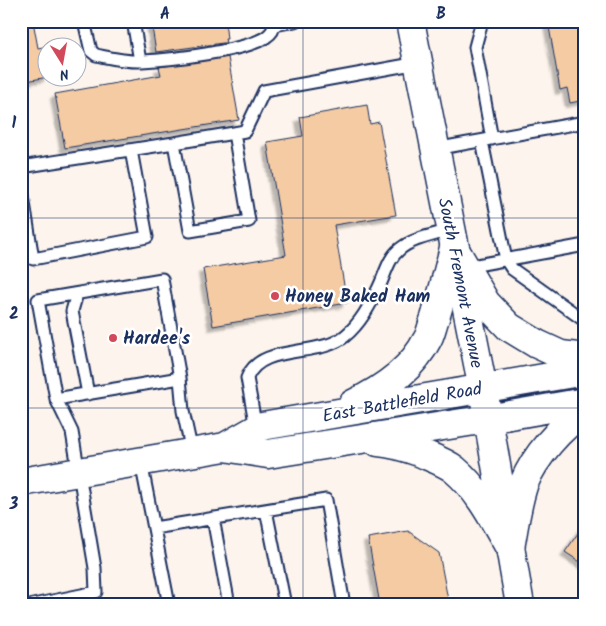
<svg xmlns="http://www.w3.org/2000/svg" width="606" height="626" viewBox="0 0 606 626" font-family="Kalam,sans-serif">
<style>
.building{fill:#f4cba3;stroke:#1b2f5e;filter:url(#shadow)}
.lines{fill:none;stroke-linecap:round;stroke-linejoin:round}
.lane-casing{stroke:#1b2f5e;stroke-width:15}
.secondary-casing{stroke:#1b2f5e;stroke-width:31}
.primary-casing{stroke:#1b2f5e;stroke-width:31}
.lane{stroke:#fff;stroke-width:11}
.secondary{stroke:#fff;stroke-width:28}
.primary{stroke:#fff;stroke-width:28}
.grid{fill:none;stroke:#1b2f5e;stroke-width:1;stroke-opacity:0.55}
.poi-dot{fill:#d1495b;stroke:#fff;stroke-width:2}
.labels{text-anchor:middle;stroke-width:5;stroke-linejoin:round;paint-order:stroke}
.street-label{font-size:18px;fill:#1b2f5e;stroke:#fff}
.poi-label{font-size:18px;font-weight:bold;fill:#1b2f5e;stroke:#fff;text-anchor:start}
.neatline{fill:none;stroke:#1b2f5e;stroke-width:2}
.grid-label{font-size:16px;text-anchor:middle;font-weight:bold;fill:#1b2f5e}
</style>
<defs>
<filter id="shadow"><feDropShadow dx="-4.5" dy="4.5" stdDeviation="1" flood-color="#0004"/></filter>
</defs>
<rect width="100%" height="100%" fill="#fdf5ed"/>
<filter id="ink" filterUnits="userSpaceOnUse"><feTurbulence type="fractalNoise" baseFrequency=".02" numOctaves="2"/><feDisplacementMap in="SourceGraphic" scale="10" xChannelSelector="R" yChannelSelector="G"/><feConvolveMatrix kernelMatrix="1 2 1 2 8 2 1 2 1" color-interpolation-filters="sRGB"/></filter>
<g filter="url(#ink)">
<!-- building -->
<path class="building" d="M21 21H33L38 48 48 46V77L21 82Z
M151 21H225L227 39H225L226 43H223L156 52Z
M548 21H585V100L570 103 567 88 560 90Z
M228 57 239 120 65 148 55 94 161 75 159 67Z
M367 105 370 124 379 122 396 215 334 225 347 303 213 326 203 269 286 255 267 142 303 136 300 117Z
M585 523V565L565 552Z
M408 531 439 553 449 605H380L368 538Z"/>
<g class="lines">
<!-- lane casing -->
<g class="lane-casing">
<path id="lane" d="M84 21 91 51 96 55C111 58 127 62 142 61 168 60 246 51 266 37 272 33 275 28 274 21
M133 21 140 61
M482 21 475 47 492 139
M275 25 295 21
M234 133 174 143 190 231 249 221 234 133 245 131 264 91 418 63
M482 141 506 260 512 269 585 321
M435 149 585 122
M21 167 174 143
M21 184 33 259 147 237 131 150
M466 267 585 245
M77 294 72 311 88 394
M56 399 38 300 162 279 180 378
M256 428 247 378C260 343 319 358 345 336 360 324 370 305 378 289 385 276 388 258 400 249 413 238 435 235 450 230
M141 462 169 605
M266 510 285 605
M213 518 229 605
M154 528 326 500 344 605
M33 605 96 592 95 568 72 432 56 399 180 378 183 411 192 452"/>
</g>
<!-- secondary casing -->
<g class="secondary-casing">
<path id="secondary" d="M410 21 483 389 520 605"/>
</g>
<!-- primary casing -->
<g class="primary-casing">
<path id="primary" d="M454 248 486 303 509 327 537 344 561 355 585 358
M353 404C382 390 412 370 427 340 431 334 432 325 435 318 442 295 448 272 454 248
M378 442C393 443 405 447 419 452 430 457 445 462 454 469 479 490 494 520 510 548
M225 447 262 426 585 371
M21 482 225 447 268 454 487 419 585 402
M510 548C514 526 517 503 524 483 534 458 561 425 585 412"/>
</g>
<!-- lane -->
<use href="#lane" class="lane"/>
<!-- secondary -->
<use href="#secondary" class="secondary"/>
<!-- primary -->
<use href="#primary" class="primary"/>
</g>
</g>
<!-- grid -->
<path class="grid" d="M303 21V605M21 218H585M21 408H585"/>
<!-- markers -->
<g class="poi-dot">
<circle cx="275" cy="296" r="5"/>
<circle cx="113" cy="338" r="5"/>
</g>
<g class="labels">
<!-- street labels -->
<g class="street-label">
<text transform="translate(461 283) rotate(79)" y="6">South Fremont Avenue</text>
<text transform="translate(402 402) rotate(-10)" y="6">East Battlefield Road</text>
</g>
<!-- poi labels -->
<g class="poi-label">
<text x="285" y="302">Honey Baked Ham</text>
<text x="123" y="344">Hardee's</text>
</g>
</g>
<!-- margin -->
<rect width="606" height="626" fill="none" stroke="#fff" stroke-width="55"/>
<!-- north arrow -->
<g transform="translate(62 62) rotate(169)"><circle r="24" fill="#ffffff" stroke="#a4acbf"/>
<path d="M0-4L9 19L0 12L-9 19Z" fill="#d1495b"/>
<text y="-8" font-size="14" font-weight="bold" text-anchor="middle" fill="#1b2f5e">N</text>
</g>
<rect x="28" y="28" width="550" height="570" class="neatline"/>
<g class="grid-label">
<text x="165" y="19">A</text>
<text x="441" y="19">B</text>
<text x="14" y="128">1</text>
<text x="14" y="319">2</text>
<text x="14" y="509">3</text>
</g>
</svg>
